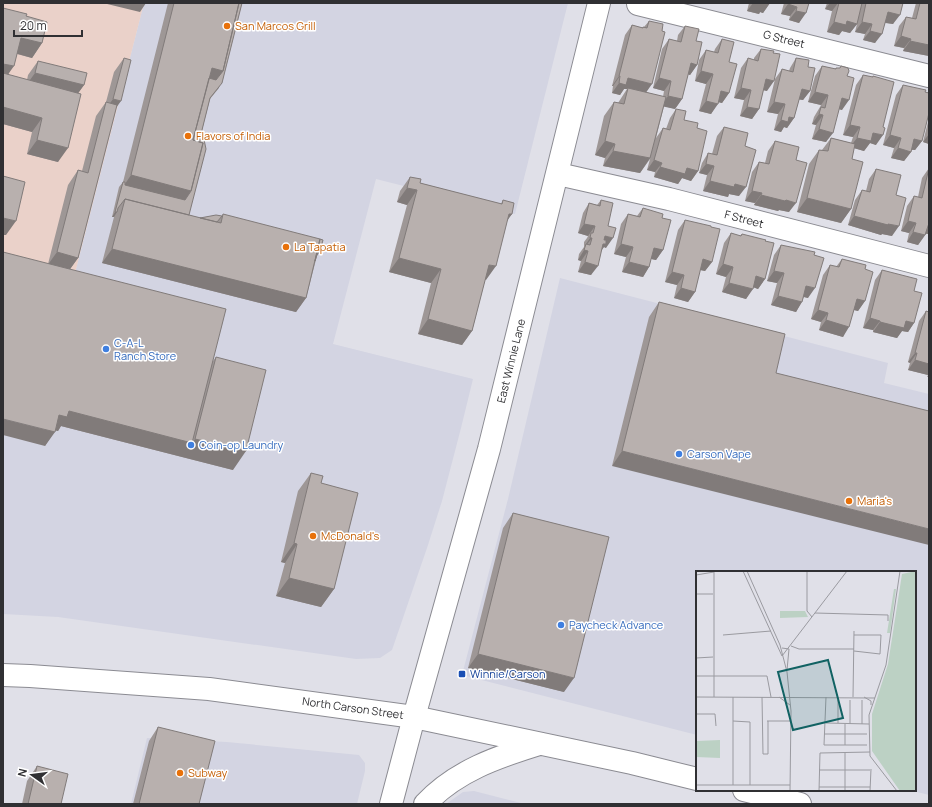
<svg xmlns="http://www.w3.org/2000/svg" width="932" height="807" viewBox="0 0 932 807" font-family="Manrope,sans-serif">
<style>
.built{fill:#d3d4e2}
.industrial{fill:#ead1c9}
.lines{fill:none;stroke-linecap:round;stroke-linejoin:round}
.street-casing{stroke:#8b8b92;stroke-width:24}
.secondary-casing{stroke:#8b8b92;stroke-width:24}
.primary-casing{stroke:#8b8b92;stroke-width:24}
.street{stroke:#fff;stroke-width:22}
.secondary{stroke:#fff;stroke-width:22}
.primary{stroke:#fff;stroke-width:22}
.wall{fill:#9e9796}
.shaded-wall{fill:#817b7a}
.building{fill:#b8b0ae;stroke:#817b7a}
.food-dot{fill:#e8710a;stroke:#fff;stroke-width:1.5}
.shop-dot{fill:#3f7fe0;stroke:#fff;stroke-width:1.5}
.transit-dot{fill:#1a4fb4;stroke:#fff;stroke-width:1.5}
.labels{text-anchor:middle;stroke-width:3;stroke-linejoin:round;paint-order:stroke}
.food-label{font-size:11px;fill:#c56008;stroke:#fff;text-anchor:start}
.street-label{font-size:11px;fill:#303033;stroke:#fff}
.shop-label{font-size:11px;fill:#366cbe;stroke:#fff;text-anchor:start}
.transit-label{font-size:11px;fill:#164399;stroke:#fff;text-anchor:start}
.inset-road{fill:none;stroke:#9a9aa0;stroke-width:1}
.view{fill:#116263;fill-opacity:0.15;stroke:#116263;stroke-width:2}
.inset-edge{fill:none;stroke:#303033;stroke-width:2}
</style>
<rect width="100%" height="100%" fill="#e0e0e8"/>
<!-- built -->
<path class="built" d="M144 3H568L515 214 376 179 333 344 473 379 461 428 442 501 428 545 392 650 380 658 356 659 58 617 3 614V258L74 277Z
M560 278 888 363 884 383 929 394V795L909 790H915V572H697V735L462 675 508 499Z
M147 738 227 742 359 755 365 763V771L357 804H131Z
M474 791 525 804H446L463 792Z"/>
<!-- industrial -->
<path class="industrial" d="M3 3H144L74 277 3 258Z"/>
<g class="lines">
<!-- street casing -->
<g class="street-casing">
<path id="street" d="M638 4 929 76
M558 174 669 199 929 266"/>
</g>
<!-- secondary casing -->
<g class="secondary-casing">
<path id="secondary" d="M391 804 414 717 489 449 599 3"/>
</g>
<!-- primary casing -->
<g class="primary-casing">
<path id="primary" d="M3 675 30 676 209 689 414 717 632 763 697 779
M744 790 800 804
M425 804C456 771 497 757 539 744"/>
</g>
<!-- street -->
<use href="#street" class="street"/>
<!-- secondary -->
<use href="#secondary" class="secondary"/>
<!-- primary -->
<use href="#primary" class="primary"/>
</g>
<!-- wall -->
<path class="wall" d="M168 3H242L219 88 210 99 202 130 189 215 200 218 222 216 223 214 317 256 306 298 296 312 102 263 114 217H112L119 187 123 182Z
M749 3H770L763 13 760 12 759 14 747 11Z
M784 3H809L799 23 789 20 790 16 781 14Z
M827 3H903L893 24 885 23 875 43 863 40 865 34 855 32 857 24 850 33 842 31 839 35 827 32 832 11 825 9Z
M916 3H929V56L903 51 904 48 894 46 899 26 906 17 912 18Z
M3 8 26 16 42 43 32 58 17 54 8 75 27 80 28 75 38 61 84 85 78 93 58 162 27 154 32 132 3 124Z
M649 21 646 92 663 97 664 91 653 88 662 49 669 39 677 41 678 35 685 26 696 41 697 65 690 75 688 74 682 99 675 109 664 106 656 138 663 128 666 129 670 118 676 109 684 120 697 128 698 171 691 181 682 178 678 184 654 177 655 172 647 170 650 159 640 173 603 166 605 158 595 155 604 116 614 102 618 103 627 89H624L620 95 612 93 613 86H612L625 35 632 25 642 28 643 27H644Z
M722 39 729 62V93L722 103 718 102 711 114 699 111 706 84 695 81 699 60 706 50 714 52 715 49Z
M761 49 767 91 763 90 759 109 752 119 740 116 744 100 734 98 741 68 748 58 754 60V58Z
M124 58 116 107 78 258 70 269 213 361 216 357 233 470 61 426 58 431 55 430 45 446 48 264 68 185 78 170 82 171 96 116 106 102 114 72Z
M796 58 808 67 810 91 803 100 799 99 794 118 787 128 784 127 781 132 774 130 778 114 767 112 775 79 782 69 789 71 790 68Z
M822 66 835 69 836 68H840L841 66 847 76 842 110 839 109 826 142 812 139 816 125 812 124 814 117 820 107 821 105 808 102 815 76Z
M863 75 872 77 873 76 876 145 870 143 864 151 854 148 852 159 851 209 841 223 797 212 809 164 819 150H822L831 138 851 143 853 137 843 135 856 85Z
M903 85 922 141 915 150H911V152L904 161 891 158 894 148 883 145 896 95Z
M929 118V144L923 142Z
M724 127 745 146 739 196 729 194 728 197 703 191 707 175 699 173 702 163 708 153 712 154 717 136Z
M775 141 796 160 789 212 779 210 778 211 754 205 755 203 745 201 752 172 759 162 765 163 768 151Z
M929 168V234H926L918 245 907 242 909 233 901 231 907 206 914 196 918 197 922 178Z
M876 169 896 195 892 236 882 234 881 235 848 225 855 200 862 190 866 191 869 179Z
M410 177 420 183 501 204 503 200 512 214 507 220 485 280 472 331 462 345 418 334 431 283 389 272 407 205 397 202 400 191Z
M601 200 608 226 606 248 604 247 602 249 591 275 578 272 581 261 578 260 579 254 584 247V242L587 238 588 236 578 233 583 213 589 203 597 205Z
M643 208 662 218 663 250 656 260 651 259 649 267 643 277 622 272 626 257 614 254 621 224 628 214 637 216Z
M685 220 712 262 705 271 700 270 695 292 688 302 674 298 677 285 665 282 678 230Z
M731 233 740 236 742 234 765 279 758 289 753 287 746 299 722 292 726 277 716 274 724 243Z
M781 245 814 255 808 298 804 297 796 312 771 305 777 283 767 281 774 255Z
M842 259 865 269V301L858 311 854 310 843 337 819 330 821 322 811 319 823 275 830 265 836 267Z
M882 270 914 291V323L908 332 902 331 897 338 873 332V330L863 328 875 280Z
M659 302 785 334 612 466 649 317Z
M926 311 929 312V377H927L928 375 908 370 910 363 908 362 919 321Z
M311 473 321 483 334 589 321 607 276 596 285 563 281 562 298 491Z
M513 513 564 692 468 668 503 528Z
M158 727 199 804H133L149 741Z
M37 766 61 804H22L27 781Z"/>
<!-- shaded-wall -->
<path class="shaded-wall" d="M103 3H146L140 12Z
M753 3H770L763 13 760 12 759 14 747 11Z
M830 3H838L832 11 825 9Z
M788 4 797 7 790 16 781 14Z
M796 11 806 13 799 23 789 20Z
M888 12 900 15 893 24 881 22Z
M847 21 857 24 850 33 842 31 839 35 827 32 834 22Z
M862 22 872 24 865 34 855 32Z
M870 31 882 34 875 43 863 40Z
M901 36 911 39 904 48 894 46Z
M21 38 42 43 32 58 11 52Z
M910 41 929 45V56L903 51Z
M691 63 697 65 690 75 684 73Z
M3 64 14 66 4 80H3Z
M212 68 223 71 213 85 205 77Z
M701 71 713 74 706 84 695 81Z
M35 73 84 85 74 99 25 87Z
M619 76H620L613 86H612Z
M628 78 652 84 645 94 628 88 627 89H624L620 95 612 93 619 83Z
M659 78 671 81 664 91 653 88Z
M766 79 774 81 767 91 759 89Z
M741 88 751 90 744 100 734 98Z
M802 89 810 91 803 100 795 99Z
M721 91 729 93 722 103 714 101Z
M815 92 828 95 821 105 808 102Z
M668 96 682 99 675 109 661 106Z
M842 98 849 100 842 110 835 108Z
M113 99 121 101 111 115 103 113Z
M706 101 718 104 711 114 699 111Z
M774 102 785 104 778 114 767 112Z
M3 107 42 118 32 132 3 124Z
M747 107 759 109 752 119 740 116Z
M819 114 823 115 816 125 812 124Z
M789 117 794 118 787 128 784 127 781 132 774 130 781 120Z
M850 125 860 127 853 137 843 135Z
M819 129 833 133 826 142 812 139Z
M873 133 883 135 876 145 870 143 864 151 850 147 857 138Z
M929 134V144L923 142Z
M890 135 901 138 894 148 883 145Z
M914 139 922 141 915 150 907 149Z
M37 140 68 148 58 162 27 154Z
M605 141 615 144 605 158 595 155Z
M898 148 911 152 904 161 891 158Z
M613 151 650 158 640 173 603 166Z
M654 160 662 163 655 172 647 170Z
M706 164 714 166 707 175 699 173Z
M660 167 687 168 698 171 691 181 682 178 678 184 654 177Z
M131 175 191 191 182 205 121 190Z
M710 181 735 184 746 187 739 196 729 194 728 197 703 191Z
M407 188 417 190 407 205 397 202Z
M752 191 762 193 755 203 745 201Z
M761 195 786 200 796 203 789 212 779 210 778 211 754 205Z
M807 198 851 209 841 223 797 212Z
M115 212H117L114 217H112Z
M509 214H512L502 228Z
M854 216 888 224 899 226 892 236 882 234 881 235 848 225Z
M3 218 16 221 6 235H3Z
M908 221 916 223 909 233 901 231Z
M929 223V234L922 233Z
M584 224 595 226 588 236 578 233Z
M913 232 925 235 918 245 907 242Z
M605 236 613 238 606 248 604 247 599 254Z
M590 238H592L585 247 586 244 584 247Z
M621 244 633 247 626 257 614 254Z
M654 248 663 250 656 260 647 258Z
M112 249 306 298 296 312 102 263Z
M584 250 588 251 581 261 578 260Z
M318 251H320L317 256H314Z
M57 252 78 258 68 272 47 266Z
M399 258 441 269 431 283 389 272Z
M703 259 712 262 705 271 696 269Z
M585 262 598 266 591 275 578 272Z
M629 262 649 267 643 277 622 272Z
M723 264 733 267 726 277 716 274Z
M489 265 496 266 486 280 479 279Z
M774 271 784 273 777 283 767 281Z
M672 272 684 275 677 285 665 282Z
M756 276 765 279 758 289 750 286Z
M729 283 753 289 746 299 722 292Z
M806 286 815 288 808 298 800 296Z
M681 288 695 292 688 302 674 298Z
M778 296 802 302 796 312 771 305Z
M857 299 865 301 858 311 850 309Z
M818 310 828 313 821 322 811 319Z
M870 318 880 321 873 330 863 328Z
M428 319 472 331 462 345 418 334Z
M826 320 849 327 843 337 819 330Z
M906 321 914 323 908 332 902 331 897 338 873 332 880 322Z
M915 353H917L910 363 908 362Z
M915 360 929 364V373L928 375 908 370Z
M69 411 192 443 182 457 61 426 58 431 49 429 59 415Z
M3 419 55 432 45 446 3 435Z
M195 439 246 451 233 470 182 457Z
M622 451 929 529V545L612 466Z
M294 543 297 544 285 563 281 562Z
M289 578 334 589 321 607 276 596Z
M478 654 574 678 564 692 468 668Z"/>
<!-- building -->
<path class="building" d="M174 3H239L223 71 212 68 193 140 203 143 191 191 131 175Z
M239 3H242L222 83 210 98 202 130 206 149 189 215 125 199 118 208 117 212H115L123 182H125V185L185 200 191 191 203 143 193 140 209 78 216 80 223 71Z
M789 3H809L806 13 796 11 797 7 788 4Z
M839 3H862L857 24 847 21 846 25 834 22Z
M866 3H903L900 15 888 12 882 34 870 31 872 24 862 22Z
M920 3H929V45L910 41 911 39 901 36 906 17 916 19Z
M3 8 27 14 26 16 47 22 42 43 21 38 14 66 3 64Z
M649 21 663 24 662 31 665 32 652 84 628 78 626 85 619 83 620 76H619L632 25 643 28V27L647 28Z
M685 26 699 29 696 41 702 42 697 65 691 63 682 99 668 96 671 81 659 78 669 39 681 42Z
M722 39 734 42 729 62 737 64 729 93 721 91 718 104 706 101 713 74 701 71 706 50 718 53Z
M761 49 774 51 773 53 780 54 774 81 766 79 759 109 747 107 751 90 741 88 748 58 758 61Z
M124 58 131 60 121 101 113 99Z
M796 58 809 60 808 67 815 68 810 91 802 89 794 118 789 117 788 122 781 120 785 104 774 102 782 69 793 72Z
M38 61 87 73 84 85 35 73Z
M822 66 836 69V68H840L841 66 848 68 849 71 847 76 854 78 849 100 842 98 833 133 819 129 823 115 819 114 821 107 825 108 828 95 815 92Z
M3 73 81 94 68 148 37 140 42 118 3 107Z
M863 75 873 77V76L894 82 883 127 885 128 883 135 873 133 871 141 857 138 860 127 850 125Z
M903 85 926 90 925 92 929 93V113L922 141 914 139 911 152 898 148 901 138 890 135Z
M628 88 666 97 650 158 613 151 615 144 605 141 614 102 624 104Z
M106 102 117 105 78 258 57 252 78 170 88 173Z
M676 109 686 111 684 120 698 123 697 128 707 131 698 171 687 168 685 174 660 167 662 163 654 160 663 128 670 130Z
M724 127 748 133 745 146 756 150 746 187 735 184 734 187 710 181 714 166 706 164 708 153 717 155Z
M831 138 855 144 852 159 863 162 851 209 807 198 819 150 828 151Z
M775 141 799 147 796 160 807 163 796 203 786 200 785 201 761 195 762 193 752 191 759 162 769 164Z
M929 168V223L925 235 913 232 916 223 908 221 914 196 922 198Z
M876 169 901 175 896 195 906 198 899 226 888 224V225L854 216 862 190 870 192Z
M3 176 25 182 16 221 3 218Z
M410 177 421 179 420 183 502 204 503 200 514 203 512 214H509L496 266 489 265 472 331 428 319 441 269 399 258 417 190 407 188Z
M125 199 221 223 223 214 320 239 306 298 112 249Z
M601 200 613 203 608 226 616 228 613 238 605 236 604 240H606V244H603L598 266 585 262 588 251 584 250 586 244 590 245 592 238H590L591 233H593L595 226 584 224 589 203 600 206Z
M643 208 663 214 662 218 671 220 663 250 654 248 649 267 629 262 633 247 621 244 628 214 640 217Z
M216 215 222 216 217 222 200 218Z
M685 220 711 226V227L720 229 712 262 703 259 695 292 681 288 684 275 672 272Z
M731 233 741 236 742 234 766 240 765 241 774 243 765 279 756 276 753 289 729 283 733 267 723 264Z
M320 239 323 240 320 251H318L315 261Z
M781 245 815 252 814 255 824 258 815 288 806 286 802 302 778 296 784 273 774 271Z
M3 252 226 309 192 443 69 411 67 417 59 415 55 432 3 419Z
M842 259 866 265 865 269 873 272 865 301 857 299 849 327 826 320 828 313 818 310 830 265 839 267Z
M882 270 917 279 914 291 922 293 914 323 906 321 904 328 880 322V321L870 318Z
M659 302 785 334 776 373 929 411V529L622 451Z
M926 311 929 312V364L915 360 917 353H915Z
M216 357 266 370 246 451 195 439Z
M311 473 323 476 321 483 358 493 334 589 289 578 297 544 294 543Z
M513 513 609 537 574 678 478 654Z
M158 727 215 741 199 804H139Z
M37 766 68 774 61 804H28Z"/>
<!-- markers -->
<g class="food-dot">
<circle cx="227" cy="26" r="4"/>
<circle cx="188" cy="136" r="4"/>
<circle cx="286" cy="247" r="4"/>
<circle cx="849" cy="501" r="4"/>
<circle cx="313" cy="536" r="4"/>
<circle cx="180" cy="773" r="4"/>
</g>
<g class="shop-dot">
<circle cx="106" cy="349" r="4"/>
<circle cx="191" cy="445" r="4"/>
<circle cx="679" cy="454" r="4"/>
<circle cx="561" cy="625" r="4"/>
</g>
<rect class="transit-dot" x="458" y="670" width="8" height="8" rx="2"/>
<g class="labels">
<!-- food labels -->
<g class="food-label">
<text x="235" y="30">San Marcos Grill</text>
<text x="196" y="140">Flavors of India</text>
<text x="294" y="251">La Tapatia</text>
<text x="857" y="505">Maria's</text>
<text x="321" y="540">McDonald's</text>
<text x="188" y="777">Subway</text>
</g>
<!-- street labels -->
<g class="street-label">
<text transform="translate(784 39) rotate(14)" y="4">G Street</text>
<text transform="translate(744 219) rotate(15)" y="4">F Street</text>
<text transform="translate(511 361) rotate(-76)" y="4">East Winnie Lane</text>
<text transform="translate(353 708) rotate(8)" y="4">North Carson Street</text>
</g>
<!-- shop labels -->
<g class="shop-label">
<text x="114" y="347">C-A-L<tspan x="114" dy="13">Ranch Store</tspan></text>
<text x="199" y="449">Coin-op Laundry</text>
<text x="687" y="458">Carson Vape</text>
<text x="569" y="629">Paycheck Advance</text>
</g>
<!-- transit labels -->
<g class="transit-label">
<text x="470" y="678">Winnie/Carson</text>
</g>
</g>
<!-- overview -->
<g transform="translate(696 571)">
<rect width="220" height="220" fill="#e0e0e8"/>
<path d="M220 0V220H204L176 180V143L192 93 206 3ZM198 18H200L194 62H191ZM84 40H109L112 46 84 47ZM24 169V187L0 186 1 170Z" fill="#bcd1c4"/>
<path class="inset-road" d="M47 0 86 85M51 0 84 74 91 101 95 140 94 220M111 0V40L116 46M0 4 18 1V126M0 23H17M119 42 192 44V50M27 64 75 60M95 75 103 78H158M86 77 93 78 91 99M158 80 184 83 185 64H158M86 85 151 0M0 87 17 86M0 105H71L75 126M0 126 179 127M66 126 67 183H72V150M83 126 94 134M130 126 128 174H171M157 126 158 60M168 126 175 130V134M142 129V152M154 129V153M166 129V153M0 143H19L20 155M37 150 54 151V214M71 150H95M130 152 173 153M149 153V174M128 163H171M123 199H174M0 214H94M37 214V126M123 216H174M123 220 124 182 174 181M149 220V181M174 220 175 198M201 220 174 185 173 144 190 94 204 0"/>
<path class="view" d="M132 89 147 147 97 159 82 101Z"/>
<rect width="220" height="220" class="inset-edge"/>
</g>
<!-- border -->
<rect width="932" height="807" fill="none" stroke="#303033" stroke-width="8"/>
<!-- north arrow -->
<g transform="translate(32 775) rotate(284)" stroke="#ffffff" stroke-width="3" paint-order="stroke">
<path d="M0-3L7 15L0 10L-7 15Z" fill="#303033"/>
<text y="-6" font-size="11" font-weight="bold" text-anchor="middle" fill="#303033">N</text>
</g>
<!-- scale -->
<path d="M14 30v6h68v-6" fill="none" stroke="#303033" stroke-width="2"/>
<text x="20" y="30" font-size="12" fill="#303033" stroke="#ffffff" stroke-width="3" paint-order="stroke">20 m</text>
</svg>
